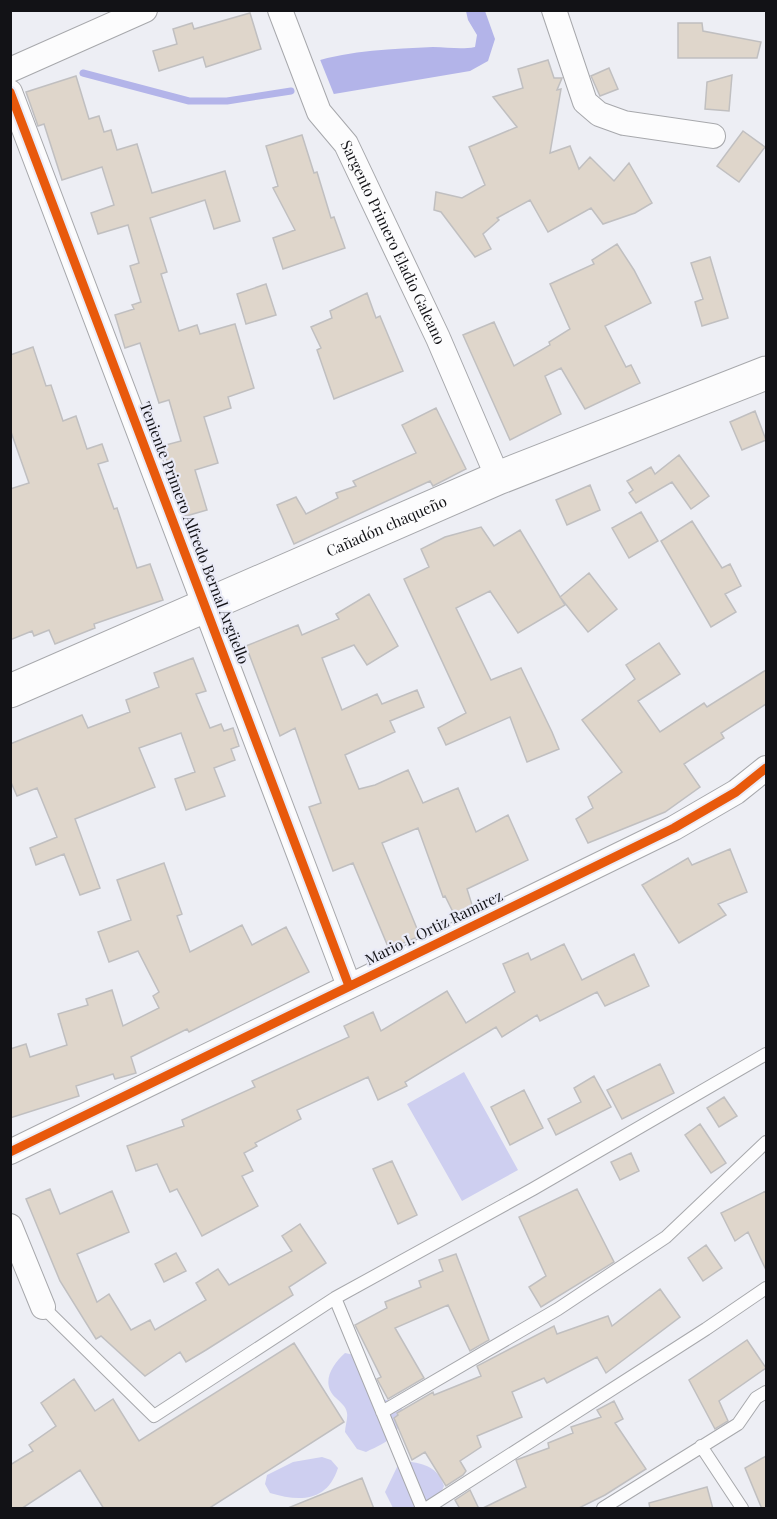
<svg xmlns="http://www.w3.org/2000/svg" width="777" height="1519" viewBox="0 0 777 1519" font-family="'Playfair Display',serif">
<style>
.green{fill:#cecff0}
.water{fill:#b3b4e9}
.pier{fill:#edeef4}
.lines{fill:none;stroke-linecap:round;stroke-linejoin:round}
.stream{stroke:#b3b4e9;stroke-width:7}
.building{fill:#dfd6cb;stroke:#c0bfc0;stroke-width:1.5}
.service-casing{stroke:#a7a8ac;stroke-width:14}
.minor-casing{stroke:#a7a8ac;stroke-width:26}
.secondary-casing{stroke:#a7a8ac;stroke-width:35}
.service{stroke:#fcfcfd;stroke-width:12}
.minor{stroke:#fcfcfd;stroke-width:24}
.secondary{stroke:#fcfcfd;stroke-width:33}
.cycleway-casing{stroke:#eaebf7;stroke-width:13}
.cycleway{stroke:#e8590c;stroke-width:9}
.labels{text-anchor:middle;stroke-width:4.5;stroke-linejoin:round;paint-order:stroke}
.street-label{font-size:15px;fill:#121216;stroke:#eaebf7}
</style>
<rect width="100%" height="100%" fill="#edeef4"/>
<!-- green -->
<path class="green" d="M464 1072 518 1170 462 1201 407 1104Z
M345 1353 354 1355 377 1398 396 1402 403 1410C398 1438 391 1440 366 1452L357 1449 345 1432C345 1426 348 1419 347 1413 346 1406 340 1402 336 1398 320 1383 332 1365 345 1353Z
M322 1457 331 1460 338 1468C327 1502 300 1502 270 1493L265 1484 267 1475 293 1462Z
M406 1461C425 1464 438 1467 444 1486L434 1508H393L385 1492 398 1465Z"/>
<!-- water -->
<path class="water" d="M466 11H485L495 39 488 61 470 71 328 95 313 62C351 50 393 49 433 47 448 47 460 50 475 47L477 35 468 20Z"/>
<!-- pier -->
<path class="pier" d="M319 57 335 97H326L311 59Z"/>
<g class="lines">
<!-- stream -->
<path class="stream" d="M83 73 189 101H227L291 91"/>
</g>
<!-- building -->
<path class="building" d="M250 13 261 49 206 67 203 57 159 71 153 51 177 44 173 29 192 23 194 29Z
M678 23H702L703 31 761 42 757 58H678Z
M548 60 554 78H562L557 90 561 89 550 153 570 146 579 169 590 157 614 181 629 163 652 203 635 213 603 224 591 208 548 232 530 200 497 218 499 220 483 234 491 249 475 257 441 212 434 210 436 192 462 198 485 185 469 147 517 127 493 97 523 88 518 69Z
M609 68 618 89 600 96 591 76Z
M732 75 729 111 705 109 707 82Z
M76 76 89 119 99 116 104 132 111 130 117 150 137 144 152 193 225 171 240 221 214 229 205 200 150 218 167 272 161 274 179 331 197 325 200 334 235 324 254 388 228 397 231 408 204 417 218 463 195 470 207 510 186 516 162 446 181 441 169 400 159 403 140 343 125 348 115 315 134 309 132 305 141 302 130 266 139 263 128 225 98 234 91 213 114 205 102 167 62 180 44 124 38 126 26 92Z
M743 131 765 147 739 182 717 166Z
M302 135 314 173 317 172 331 218 334 217 345 248 283 269 273 238 295 230 273 188 278 186 266 146Z
M617 244 634 270 651 303 605 326 626 367 631 365 640 383 585 409 561 368 545 376 561 414 510 440 463 335 494 322 514 366 550 345 549 342 570 329 550 284 594 264 592 260Z
M710 257 728 318 702 326 695 302 703 299 691 263Z
M266 284 276 315 246 324 237 294Z
M367 293 376 318 380 316 403 371 334 399 317 350 321 348 311 327 332 318 330 311Z
M33 347 46 386 51 385 63 421 76 416 87 449 102 444 108 461 98 464 114 509 117 508 137 568 150 564 163 600 94 624 95 628 55 644 49 630 34 636 32 631 10 640V489L29 483 10 429V355Z
M436 408 466 469 433 486 430 481 294 544 277 505 296 497 306 514 338 498 336 493 356 486 353 481 416 453 402 425Z
M755 411 766 440 742 450 730 422Z
M679 455 709 496 691 509 672 482 636 503 629 493 633 490 627 481 651 467 655 474Z
M590 485 600 510 567 525 556 500Z
M641 512 658 541 629 558 612 528Z
M692 521 722 568 730 564 741 586 725 594 736 612 711 627 661 541Z
M481 527 494 546 520 530 565 605 518 633 490 591 456 608 491 680 521 668 552 732 559 749 527 762 510 717 446 745 438 728 466 713 404 579 429 567 421 549 445 537Z
M589 573 617 609 588 632 560 597Z
M369 594 398 646 367 665 354 645 322 658 342 710 377 694 382 704 417 690 424 707 390 721 395 732 345 755 359 789 375 785 408 770 423 803 458 788 476 832 508 815 528 860 467 889 473 908 455 916 445 896 443 897 418 828 382 843 420 936 389 949 353 863 333 871 309 807 321 803 295 728 280 736 246 646 298 625 302 635 339 619 336 614Z
M659 643 680 674 638 701 660 732 704 703 707 707 766 670V704L721 733 724 738 684 764 700 787 665 812 588 843 576 819 593 808 588 797 622 772 582 720 635 679 626 665Z
M193 658 206 691 196 694 210 728 221 724 224 731 233 728 239 746 231 749 235 760 214 768 225 796 186 810 175 779 195 772 181 733 139 748 155 787 75 819 100 888 80 895 64 854 36 865 30 848 57 837 37 788 17 796 10 780V744L82 715 88 728 130 712 126 700 159 687 154 673Z
M730 849 747 892 718 904 726 915 679 943 642 885 688 858 692 865Z
M164 863 182 914 177 916 190 952 242 925 252 945 286 927 309 972 189 1032 187 1029 131 1057 136 1073 115 1079 113 1074 76 1086 79 1096 10 1118V1049L26 1044 30 1057 67 1045 58 1014 88 1005 86 999 112 990 123 1026 159 1008 153 996 159 992 138 951 109 962 98 932 131 920 117 880Z
M564 944 582 980 634 954 649 986 605 1006 597 992 540 1021 537 1015 502 1037 496 1027 405 1082 407 1086 378 1100 368 1077 297 1110 301 1119 255 1143 257 1146 244 1153 253 1171 242 1176 258 1206 202 1236 177 1189 170 1192 157 1164 136 1171 127 1146 184 1126 182 1120 255 1087 252 1081 349 1037 344 1026 373 1012 381 1031 447 991 466 1023 515 992 503 964 528 953 531 960Z
M660 1064 674 1093 622 1119 607 1090Z
M594 1076 611 1107 556 1135 548 1119 581 1102 574 1088Z
M524 1090 543 1128 510 1145 491 1107Z
M724 1097 737 1116 719 1127 707 1108Z
M700 1124 726 1163 711 1173 685 1135Z
M631 1153 639 1171 620 1180 611 1162Z
M392 1161 417 1215 398 1224 373 1169Z
M50 1189 60 1214 112 1191 129 1232 77 1254 97 1302 109 1294 131 1330 150 1320 155 1330 206 1300 196 1283 218 1269 229 1285 292 1251 282 1236 300 1224 326 1263 289 1287 293 1295 206 1350 186 1362 180 1352 145 1376 101 1336 96 1339 60 1281 26 1199Z
M577 1189 614 1262 541 1307 529 1287 546 1276 519 1217Z
M766 1191V1270L748 1232 735 1241 721 1213Z
M706 1245 722 1268 703 1281 688 1258Z
M176 1253 186 1271 164 1282 155 1264Z
M456 1254 489 1340 470 1351 448 1305 395 1328 424 1378 388 1399 377 1379 381 1377 355 1325 387 1308 385 1302 421 1287 419 1281 443 1271 439 1260Z
M660 1289 680 1317 606 1373 597 1357 547 1383 544 1378 512 1392 522 1417 477 1436 481 1447 460 1461 466 1471 463 1475 446 1486 425 1452 412 1460 394 1418 398 1415 397 1413 433 1392 434 1395 481 1376 477 1366 554 1326 557 1334 608 1316 612 1326Z
M747 1340 766 1368 719 1401 728 1421 715 1429 689 1380Z
M294 1343 344 1422 208 1509H104L80 1470 21 1509H10V1465L33 1451 29 1445 56 1426 41 1403 74 1379 95 1411 113 1399 139 1441Z
M614 1401 623 1419 615 1423 646 1469 605 1495 577 1509H481L526 1487 516 1460 549 1448 548 1443 573 1433 571 1427 601 1417 597 1410Z
M766 1456V1509H762L745 1468Z
M362 1478 374 1509H288V1508Z
M707 1487 713 1509H650L649 1503Z
M470 1490 479 1509H460L455 1500Z"/>
<g class="lines">
<!-- service casing -->
<g class="service-casing">
<path id="service" d="M335 1298 422 1508
M43 1307 154 1416 335 1298 533 1189 766 1054
M382 1412 558 1309 666 1237 766 1142
M701 1446 742 1508
M427 1508 706 1329 766 1288
M603 1508 738 1424 756 1398 766 1392"/>
</g>
<!-- minor casing -->
<g class="minor-casing">
<g id="minor">
<path id="s1" d="M280 10 319 112 346 144 438 338 498 478"/>
<path d="M554 10 585 102 599 114 624 123 713 136"/>
<path d="M10 70 145 10"/>
<path d="M10 92 349 986"/>
<path d="M10 1152 674 828 736 792 766 768"/>
<path d="M10 1226 43 1307"/>
</g>
</g>
<!-- secondary casing -->
<g class="secondary-casing">
<g id="secondary">
<path id="s2" d="M10 691 498 478 766 373"/>
</g>
</g>
<!-- service -->
<use href="#service" class="service"/>
<!-- minor -->
<use href="#minor" class="minor"/>
<!-- secondary -->
<use href="#secondary" class="secondary"/>
<!-- cycleway casing -->
<g class="cycleway-casing">
<path id="cycleway" d="M10 92 349 986
M10 1152 674 828 736 792 766 768"/>
</g>
<!-- cycleway -->
<use href="#cycleway" class="cycleway"/>
</g>
<g class="labels">
<!-- street labels -->
<g class="street-label">
<text dy="5" stroke="none"><textPath href="#s1" startOffset="260">Sargento Primero Eladio Galeano</textPath></text>
<text dy="5" stroke="none"><textPath href="#s2" startOffset="411">Cañadón chaqueño</textPath></text>
<text transform="translate(194 533) rotate(69)" y="5">Teniente Primero Alfredo Bernal Argüello</text>
<text transform="translate(434 928) rotate(-26)" y="5">Mario I. Ortiz Ramirez</text>
</g>
</g>
<!-- border -->
<rect width="777" height="1519" fill="none" stroke="#121216" stroke-width="24"/>
</svg>
